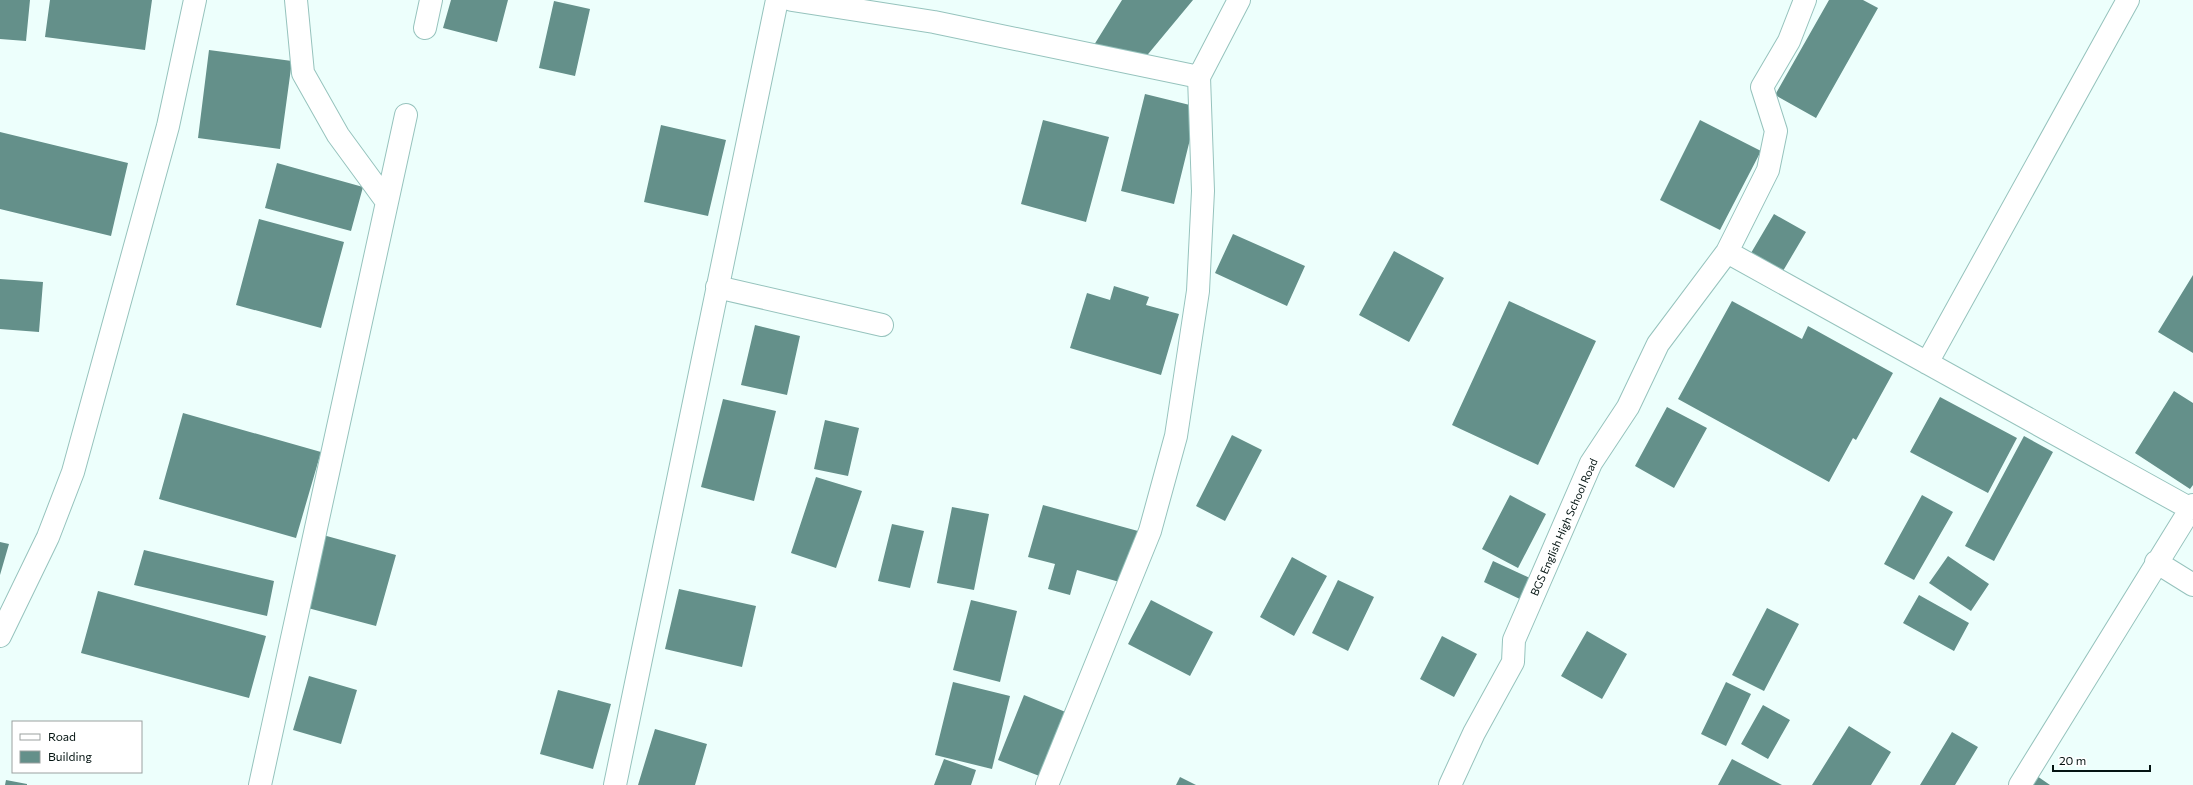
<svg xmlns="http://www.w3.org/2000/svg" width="2193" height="785" viewBox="0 0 2193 785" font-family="Commissioner,sans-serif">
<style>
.building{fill:#64908a}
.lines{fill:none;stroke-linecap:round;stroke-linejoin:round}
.street-casing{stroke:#96c3bd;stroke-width:24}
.street{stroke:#fff;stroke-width:22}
.labels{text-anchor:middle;stroke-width:3;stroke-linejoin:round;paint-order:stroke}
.street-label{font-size:11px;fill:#041412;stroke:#fff}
</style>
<rect width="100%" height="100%" fill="#edfffc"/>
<!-- building -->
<path class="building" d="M0 0H30L26 41 0 39Z
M50 0H152L145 50 45 37Z
M451 0H508L497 42 443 28Z
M1122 0H1193L1144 59 1094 45Z
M1829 0H1863L1878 8 1816 118 1775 95Z
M554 1 590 9 575 76 539 68Z
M209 50 292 61 280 149 198 138Z
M1145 94 1198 107 1174 204 1121 191Z
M1043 120 1109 137 1086 222 1021 204Z
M1700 120 1761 151 1720 230 1660 200Z
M661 125 726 140 708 216 644 202Z
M0 132 128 163 111 236 0 209Z
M277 163 363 187 351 231 265 208Z
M1774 214 1806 232 1783 271 1751 253Z
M259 219 344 242 321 328 236 305Z
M1233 234 1305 266 1287 306 1215 273Z
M1394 251 1444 278 1409 342 1359 315Z
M2193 275V353L2158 332Z
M0 279 43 282 39 332 0 329Z
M1114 286 1149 297 1146 305 1179 314 1161 375 1070 348 1087 293 1110 300Z
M1509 301 1596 341 1538 465 1452 425Z
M1732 301 1802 339 1808 326 1893 373 1856 440 1853 438 1829 482 1678 399Z
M755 325 800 336 787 395 741 385Z
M2174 391 2193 403V485L2190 489 2135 453Z
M1940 397 2017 438 1988 493 1910 452Z
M723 399 776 411 754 501 701 487Z
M1667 407 1707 428 1674 488 1635 466Z
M183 413 321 452 296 538 159 499Z
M825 420 859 428 848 476 814 469Z
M1232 435 1262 450 1225 521 1196 506Z
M2024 436 2053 452 1994 561 1965 546Z
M816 477 862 491 836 568 791 553Z
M1510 495 1546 514 1518 568 1482 549Z
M1922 495 1953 512 1914 580 1884 564Z
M1043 505 1138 531 1123 583 1077 570 1070 595 1048 589 1055 564 1028 557Z
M952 507 989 514 974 590 937 583Z
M892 524 924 531 910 588 878 581Z
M323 535 396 555 376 626 304 607Z
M0 542 9 544 0 575Z
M144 550 274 581 267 616 134 585Z
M1948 556 1989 584 1971 611 1929 583Z
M1292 557 1327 576 1294 636 1260 617Z
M1493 561 1534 580 1524 601 1484 582Z
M1338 580 1374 597 1348 651 1312 633Z
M679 589 756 606 742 667 665 649Z
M98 591 266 636 249 698 81 653Z
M1919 595 1969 623 1954 651 1903 623Z
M971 600 1017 611 1000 682 953 670Z
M1151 600 1213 632 1190 676 1128 644Z
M1767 608 1799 624 1764 691 1732 675Z
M1587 631 1627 654 1602 699 1561 676Z
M1442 636 1477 654 1454 697 1420 679Z
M309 676 357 690 341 744 293 730Z
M953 682 1010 696 992 769 935 755Z
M1726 682 1751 694 1726 746 1701 734Z
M558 690 611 704 593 769 540 754Z
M1024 695 1068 713 1042 777 998 760Z
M1763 705 1790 720 1768 759 1741 744Z
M1849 726 1891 752 1871 785H1812Z
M655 729 707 744 695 785H638Z
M1952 732 1978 747 1955 785H1920Z
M944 759 976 770 971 785H934Z
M1732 759 1782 785H1718Z
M2037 776 2050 785H2031Z
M1180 777 1196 785H1176Z
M6 780 27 784V785H5Z"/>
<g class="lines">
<!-- street casing -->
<g class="street-casing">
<path id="street" d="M296 0 303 73 338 135 387 202
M792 0 934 22 1199 77 1239 0
M425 28 431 0
M1727 252 2191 509
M717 287 882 325
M1927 363 2128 0
M2156 562 2193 585
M0 636 48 537 73 472 168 126 195 0
M260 785 406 115
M615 785 777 0
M1047 785 1150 531 1176 436 1198 291 1203 191 1199 77
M1450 785 1474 733 1513 662 1514 640 1591 463 1628 407 1658 344 1727 252 1768 170 1776 131 1762 87 1789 41 1805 0
M2020 785 2193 505"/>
</g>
<!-- street -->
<use href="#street" class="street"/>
</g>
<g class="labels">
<!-- street labels -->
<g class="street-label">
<text transform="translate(1564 527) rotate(-66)" y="4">BGS English High School Road</text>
</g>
</g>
<!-- legend -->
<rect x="12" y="721" width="130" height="52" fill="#ffffff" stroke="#9ba1a0"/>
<rect x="20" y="734" width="20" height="6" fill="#ffffff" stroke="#9ba1a0"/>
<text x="48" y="741" font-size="12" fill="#041412">Road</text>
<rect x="20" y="751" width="20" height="12" fill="#64908a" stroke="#9ba1a0"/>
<text x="48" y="761" font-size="12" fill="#041412">Building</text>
<!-- scale -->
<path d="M2053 765v6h97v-6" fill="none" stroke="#041412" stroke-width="2"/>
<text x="2059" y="765" font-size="12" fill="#041412" stroke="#ffffff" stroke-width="3" paint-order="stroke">20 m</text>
</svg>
